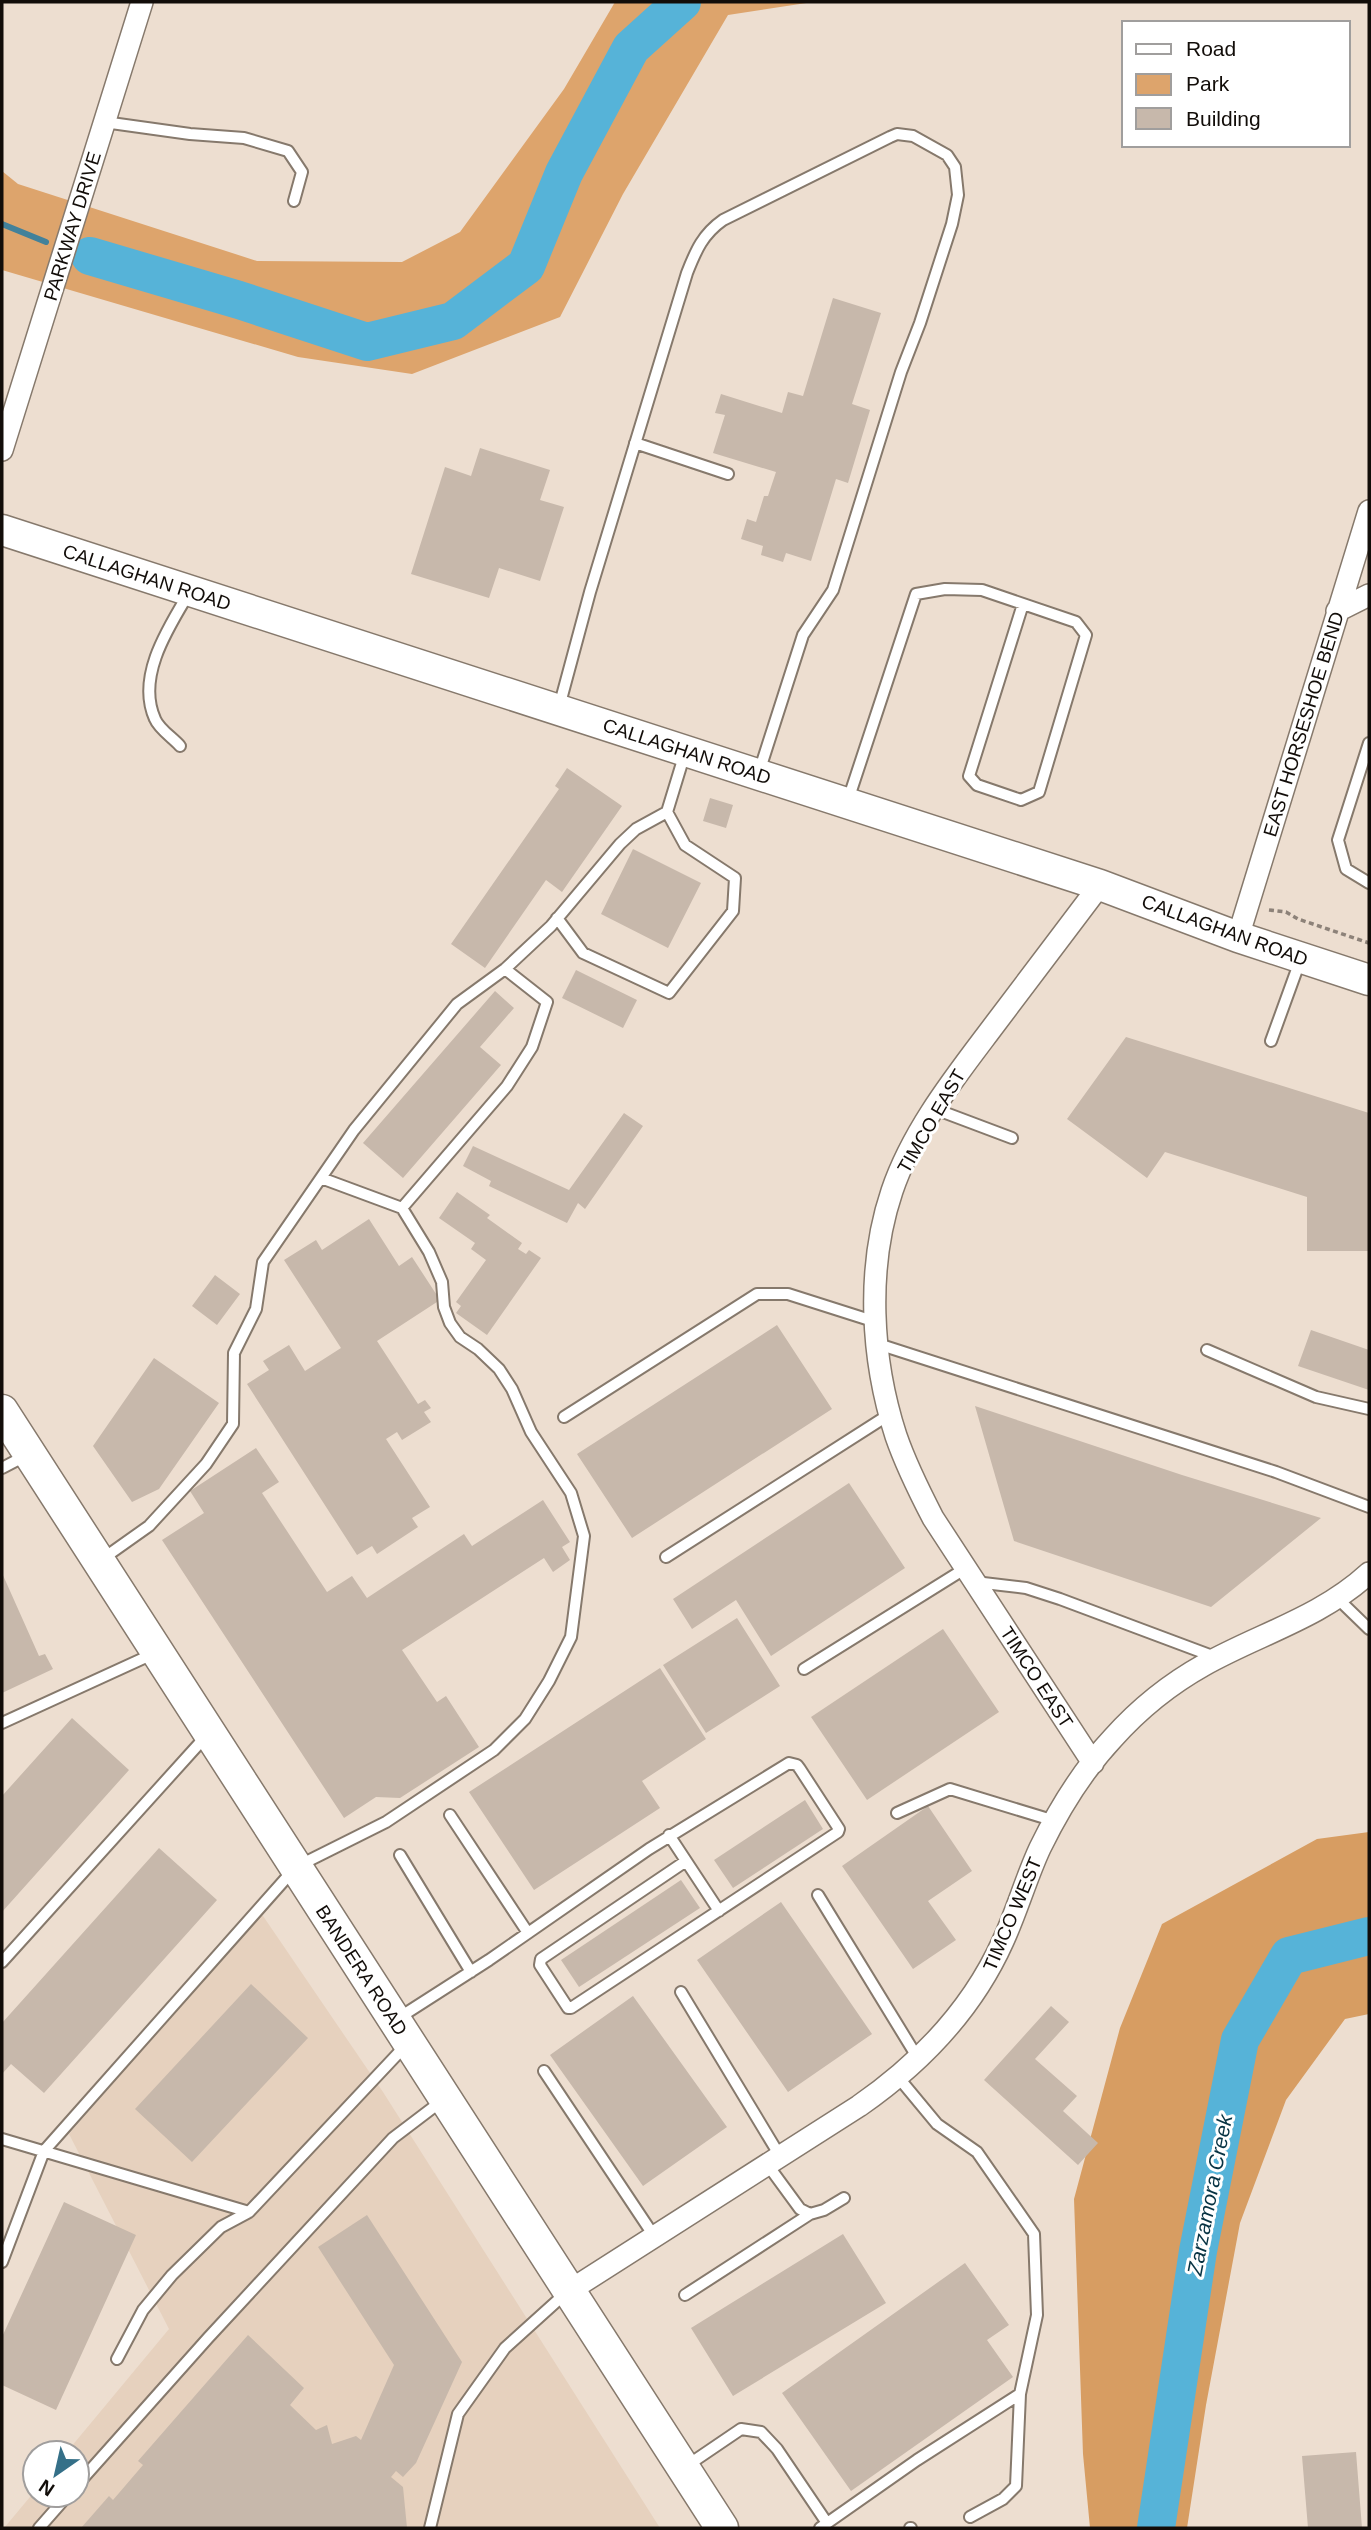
<svg xmlns="http://www.w3.org/2000/svg" width="1371" height="2530" viewBox="0 0 1371 2530" font-family="Helvetica,sans-serif">
<style>
.built{fill:#e6d1be}
.green{fill:#dda46c}
.forest{fill:#d79d62}
.lines{fill:none;stroke-linecap:round;stroke-linejoin:round}
.stream{stroke:#42819a;stroke-width:6}
.river{stroke:#56b3d8;stroke-width:38}
.building{fill:#c7b8ab}
.service-casing{stroke:#86796c;stroke-width:14}
.minor-casing{stroke:#86796c;stroke-width:24}
.secondary-casing{stroke:#86796c;stroke-width:33}
.primary-casing{stroke:#86796c;stroke-width:35}
.path{stroke:#8d8279;stroke-width:3.5;stroke-dasharray:5 3.5;stroke-linecap:butt}
.service{stroke:#fff;stroke-width:10}
.minor{stroke:#fff;stroke-width:21}
.secondary{stroke:#fff;stroke-width:30}
.primary{stroke:#fff;stroke-width:32}
.labels{text-anchor:middle;stroke-width:6;stroke-linejoin:round;paint-order:stroke}
.street-label{font-size:19px;fill:#120d09;stroke:#fff}
.water-label{font-size:21px;font-style:italic;fill:#073343;stroke:#fff}
</style>
<rect width="100%" height="100%" fill="#edded0"/>
<!-- built -->
<path class="built" d="M261 1913 383 2092 660 2528H4L35 2491V2495H77V2453H66L169 2329 69 2134Z"/>
<!-- green -->
<path class="green" d="M615 2H813L728 15 623 194 560 317 412 374 298 357 2 270V171L18 184 257 261 402 262 460 232 564 89Z"/>
<!-- forest -->
<path class="forest" d="M1369 1832V2014L1345 2019 1286 2100 1240 2223 1206 2405 1187 2528H1090L1083 2454 1074 2199 1120 2028 1162 1924 1317 1839Z"/>
<g class="lines">
<!-- stream -->
<path class="stream" d="M2 224 46 242"/>
<!-- river -->
<path class="river" d="M90 256 239 300 367 342 453 321 526 266 564 173 631 48 682 2
M1156 2528 1198 2251 1240 2040 1289 1956 1369 1936"/>
</g>
<!-- building -->
<path class="building" d="M833 298 881 313 852 404 870 410 848 483 836 479 811 561 786 553 783 562 761 555 763 546 741 539 747 519 756 522 764 496H768L776 472 713 453 725 415 715 413 721 394 782 413 788 392 803 396Z
M480 448 550 470 540 500 564 507 540 581 499 568 489 598 411 574 445 467 471 476Z
M567 768 622 806 562 892 546 880 485 968 451 944 559 789 555 786Z
M710 798 733 805 726 828 703 821Z
M633 849 701 883 668 948 601 914Z
M576 970 637 1000 623 1028 562 998Z
M495 991 514 1008 480 1047 501 1065 403 1178 363 1143Z
M1126 1037 1369 1113V1251H1307V1197L1165 1152 1147 1178 1067 1119Z
M624 1113 643 1126 585 1209 578 1203 567 1223 489 1186 491 1181 463 1166 473 1146 569 1190Z
M457 1192 490 1215 487 1218 522 1243 518 1249 526 1254 529 1250 541 1258 487 1335 456 1313 461 1306 456 1302 486 1260 471 1249 475 1243 439 1218Z
M369 1219 399 1266 412 1257 440 1300 377 1341 418 1404 425 1400 431 1408 424 1412 431 1422 402 1440 397 1432 386 1439 430 1507 412 1518 418 1527 377 1554 372 1546 357 1555 247 1384 269 1370 263 1361 289 1345 305 1371 341 1348 284 1260 316 1240 322 1250Z
M215 1275 240 1294 217 1325 192 1306Z
M777 1325 832 1409 632 1538 577 1454Z
M1311 1330 1369 1350V1390L1298 1366Z
M154 1358 219 1403 159 1489 132 1502 93 1446Z
M975 1406 1182 1475 1321 1518 1211 1607 1014 1541Z
M256 1448 279 1482 262 1493 327 1592 352 1576 367 1598 464 1534 472 1546 543 1500 570 1542 562 1547 570 1560 553 1572 544 1558 402 1650 437 1702 446 1696 479 1747 400 1798 376 1797 344 1818 162 1540 204 1513 190 1491Z
M849 1483 905 1568 771 1656 736 1600 692 1629 673 1599Z
M2 1573 39 1656 45 1654 53 1669 2 1693Z
M737 1618 780 1686 706 1733 663 1665Z
M943 1629 999 1712 867 1800 811 1717Z
M660 1668 706 1739 642 1781 660 1808 534 1890 469 1792Z
M72 1718 129 1770 2 1912V1796Z
M805 1800 823 1829 733 1888 714 1860Z
M928 1806 972 1871 928 1901 956 1940 913 1969 842 1866Z
M159 1848 217 1900 44 2093 11 2064 2 2074V2023Z
M681 1880 700 1908 579 1987 561 1960Z
M781 1902 872 2034 788 2092 697 1960Z
M251 1984 308 2038 192 2162 135 2109Z
M633 1996 727 2127 643 2186 550 2055Z
M1051 2006 1069 2022 1035 2059 1077 2096 1063 2111 1098 2143 1078 2165 984 2080Z
M64 2202 136 2235 56 2410 2 2385V2337Z
M367 2215 462 2362 416 2463 403 2477 396 2471 391 2477 403 2487 407 2528H81L109 2496 113 2500 143 2465 138 2461 248 2335 304 2388 290 2405 316 2430 327 2425 332 2444 356 2436 361 2440 394 2365 318 2247Z
M843 2234 886 2303 733 2396 691 2328Z
M965 2263 1009 2325 987 2340 1013 2377 851 2491 782 2393Z
M1356 2452 1362 2528H1308L1302 2456Z"/>
<g class="lines">
<!-- service casing -->
<g class="service-casing">
<path id="service" d="M104 122 190 134 244 138 288 151 302 172 294 201
M635 443 728 474
M559 707 590 592 687 273C696 250 703 234 723 220L890 137 897 134 913 136 947 155 955 167 958 195 952 224 920 323 901 372 833 590 803 635 759 772
M1369 743 1338 840 1346 869 1369 883
M180 746C173 738 159 729 155 719 136 677 168 628 189 593
M848 800 916 594 945 589 982 590 1076 622 1086 635 1039 792 1021 800 977 785 969 776 1023 604
M557 918 583 953 669 993 733 911 735 878 685 845 667 812
M1271 1041 1300 961
M935 1109 1012 1138
M321 1178 402 1208 507 1086 532 1047 547 1002 505 969
M878 1344 1276 1472 1369 1507
M1207 1350 1316 1397 1369 1409
M564 1417 757 1294H788L876 1322
M2 1468 27 1455
M666 1557 890 1414
M101 1560 149 1526 206 1464 233 1424 234 1353 256 1309 263 1262 354 1130 457 1004 505 969 551 926 620 844 636 829 667 812 685 753
M975 1582 1026 1588 1060 1599 1215 1657
M1336 1597 1369 1629
M804 1669 966 1568
M2 1723 155 1653
M897 1813 950 1789 1055 1821
M450 1815 528 1933
M669 1835 719 1911
M400 1855 471 1972
M818 1895 919 2060
M2 1962 207 1735
M681 1992 780 2156
M397 2019 489 1960 649 1849 789 1763 797 1765 800 1769 839 1829 838 1832 571 2008H568L540 1965 541 1959 686 1861
M544 2071 654 2236
M2 2139 249 2212 407 2044
M767 2164 800 2209 810 2214 824 2210 844 2198
M2 2262 44 2151 296 1867 386 1822 494 1750 525 1719 549 1681 571 1637 584 1536 571 1493 531 1432 512 1389 499 1369 478 1349 460 1337 450 1323 444 1307 442 1282 429 1252 402 1208
M685 2295 810 2214
M117 2359 143 2310 172 2275 221 2227 249 2212
M685 2467 741 2429 761 2432 777 2449 827 2523
M77 2485 208 2338 393 2138 443 2100
M970 2517 1003 2499 1016 2486 1020 2394
M39 2528 68 2495
M430 2528 458 2414 505 2348 567 2292
M820 2528 917 2460 1020 2394 1037 2315 1034 2234 977 2152 937 2124 898 2077
M910 2528H911"/>
</g>
<!-- minor casing -->
<g class="minor-casing">
<path id="minor" d="M2 450 142 2
M1337 611 1369 595
M1238 937 1369 511
M1093 1763 933 1518C919 1491 906 1465 896 1436 871 1359 866 1268 892 1191 913 1129 956 1076 995 1024 1030 978 1065 931 1100 885
M569 2291 859 2106C921 2063 972 2010 1003 1941 1017 1911 1026 1878 1040 1848 1059 1809 1084 1769 1113 1738 1139 1709 1170 1684 1204 1665 1259 1634 1320 1618 1369 1573"/>
</g>
<!-- secondary casing -->
<g class="secondary-casing">
<path id="secondary" d="M2 530 1100 885 1238 937 1369 980"/>
</g>
<!-- primary casing -->
<g class="primary-casing">
<path id="primary" d="M2 1411 722 2528"/>
</g>
<!-- path -->
<path class="path" d="M1269 910 1286 912 1298 919 1369 943"/>
<!-- service -->
<use href="#service" class="service"/>
<!-- minor -->
<use href="#minor" class="minor"/>
<!-- secondary -->
<use href="#secondary" class="secondary"/>
<!-- primary -->
<use href="#primary" class="primary"/>
</g>
<g class="labels">
<!-- street labels -->
<g class="street-label">
<text transform="translate(72 226) rotate(-73)" y="7">PARKWAY DRIVE</text>
<text transform="translate(147 577) rotate(18)" y="7">CALLAGHAN ROAD</text>
<text transform="translate(1303 724) rotate(-73)" y="7">EAST HORSESHOE BEND</text>
<text transform="translate(687 751) rotate(18)" y="7">CALLAGHAN ROAD</text>
<text transform="translate(1225 930) rotate(20)" y="7">CALLAGHAN ROAD</text>
<text transform="translate(931 1121) rotate(-60)" y="7">TIMCO EAST</text>
<text transform="translate(1037 1677) rotate(57)" y="7">TIMCO EAST</text>
<text transform="translate(1012 1914) rotate(-67)" y="7">TIMCO WEST</text>
<text transform="translate(362 1970) rotate(57)" y="7">BANDERA ROAD</text>
</g>
<!-- water labels -->
<g class="water-label">
<text transform="translate(1210 2195) rotate(-79)" y="7">Zarzamora Creek</text>
</g>
</g>
<!-- border -->
<rect width="1371" height="2530" fill="none" stroke="#120d09" stroke-width="7"/>
<!-- legend -->
<rect x="1122" y="21" width="228" height="126" fill="#ffffff" stroke="#a09e9d" stroke-width="2"/>
<rect x="1136" y="44" width="35" height="10" fill="#ffffff" stroke="#a09e9d" stroke-width="2"/>
<text x="1186" y="56" font-size="21" fill="#120d09">Road</text>
<rect x="1136" y="74" width="35" height="21" fill="#dda46c" stroke="#a09e9d" stroke-width="2"/>
<text x="1186" y="91" font-size="21" fill="#120d09">Park</text>
<rect x="1136" y="108" width="35" height="21" fill="#c7b8ab" stroke="#a09e9d" stroke-width="2"/>
<text x="1186" y="126" font-size="21" fill="#120d09">Building</text>
<!-- north arrow -->
<g transform="translate(56 2474) rotate(214)"><circle r="33" fill="#ffffff" stroke="#a09e9d" stroke-width="2"/>
<path d="M0-5L12 26L0 18L-12 26Z" fill="#357088"/>
<text y="-10" font-size="19" font-weight="bold" text-anchor="middle" fill="#120d09">N</text>
</g>
</svg>
